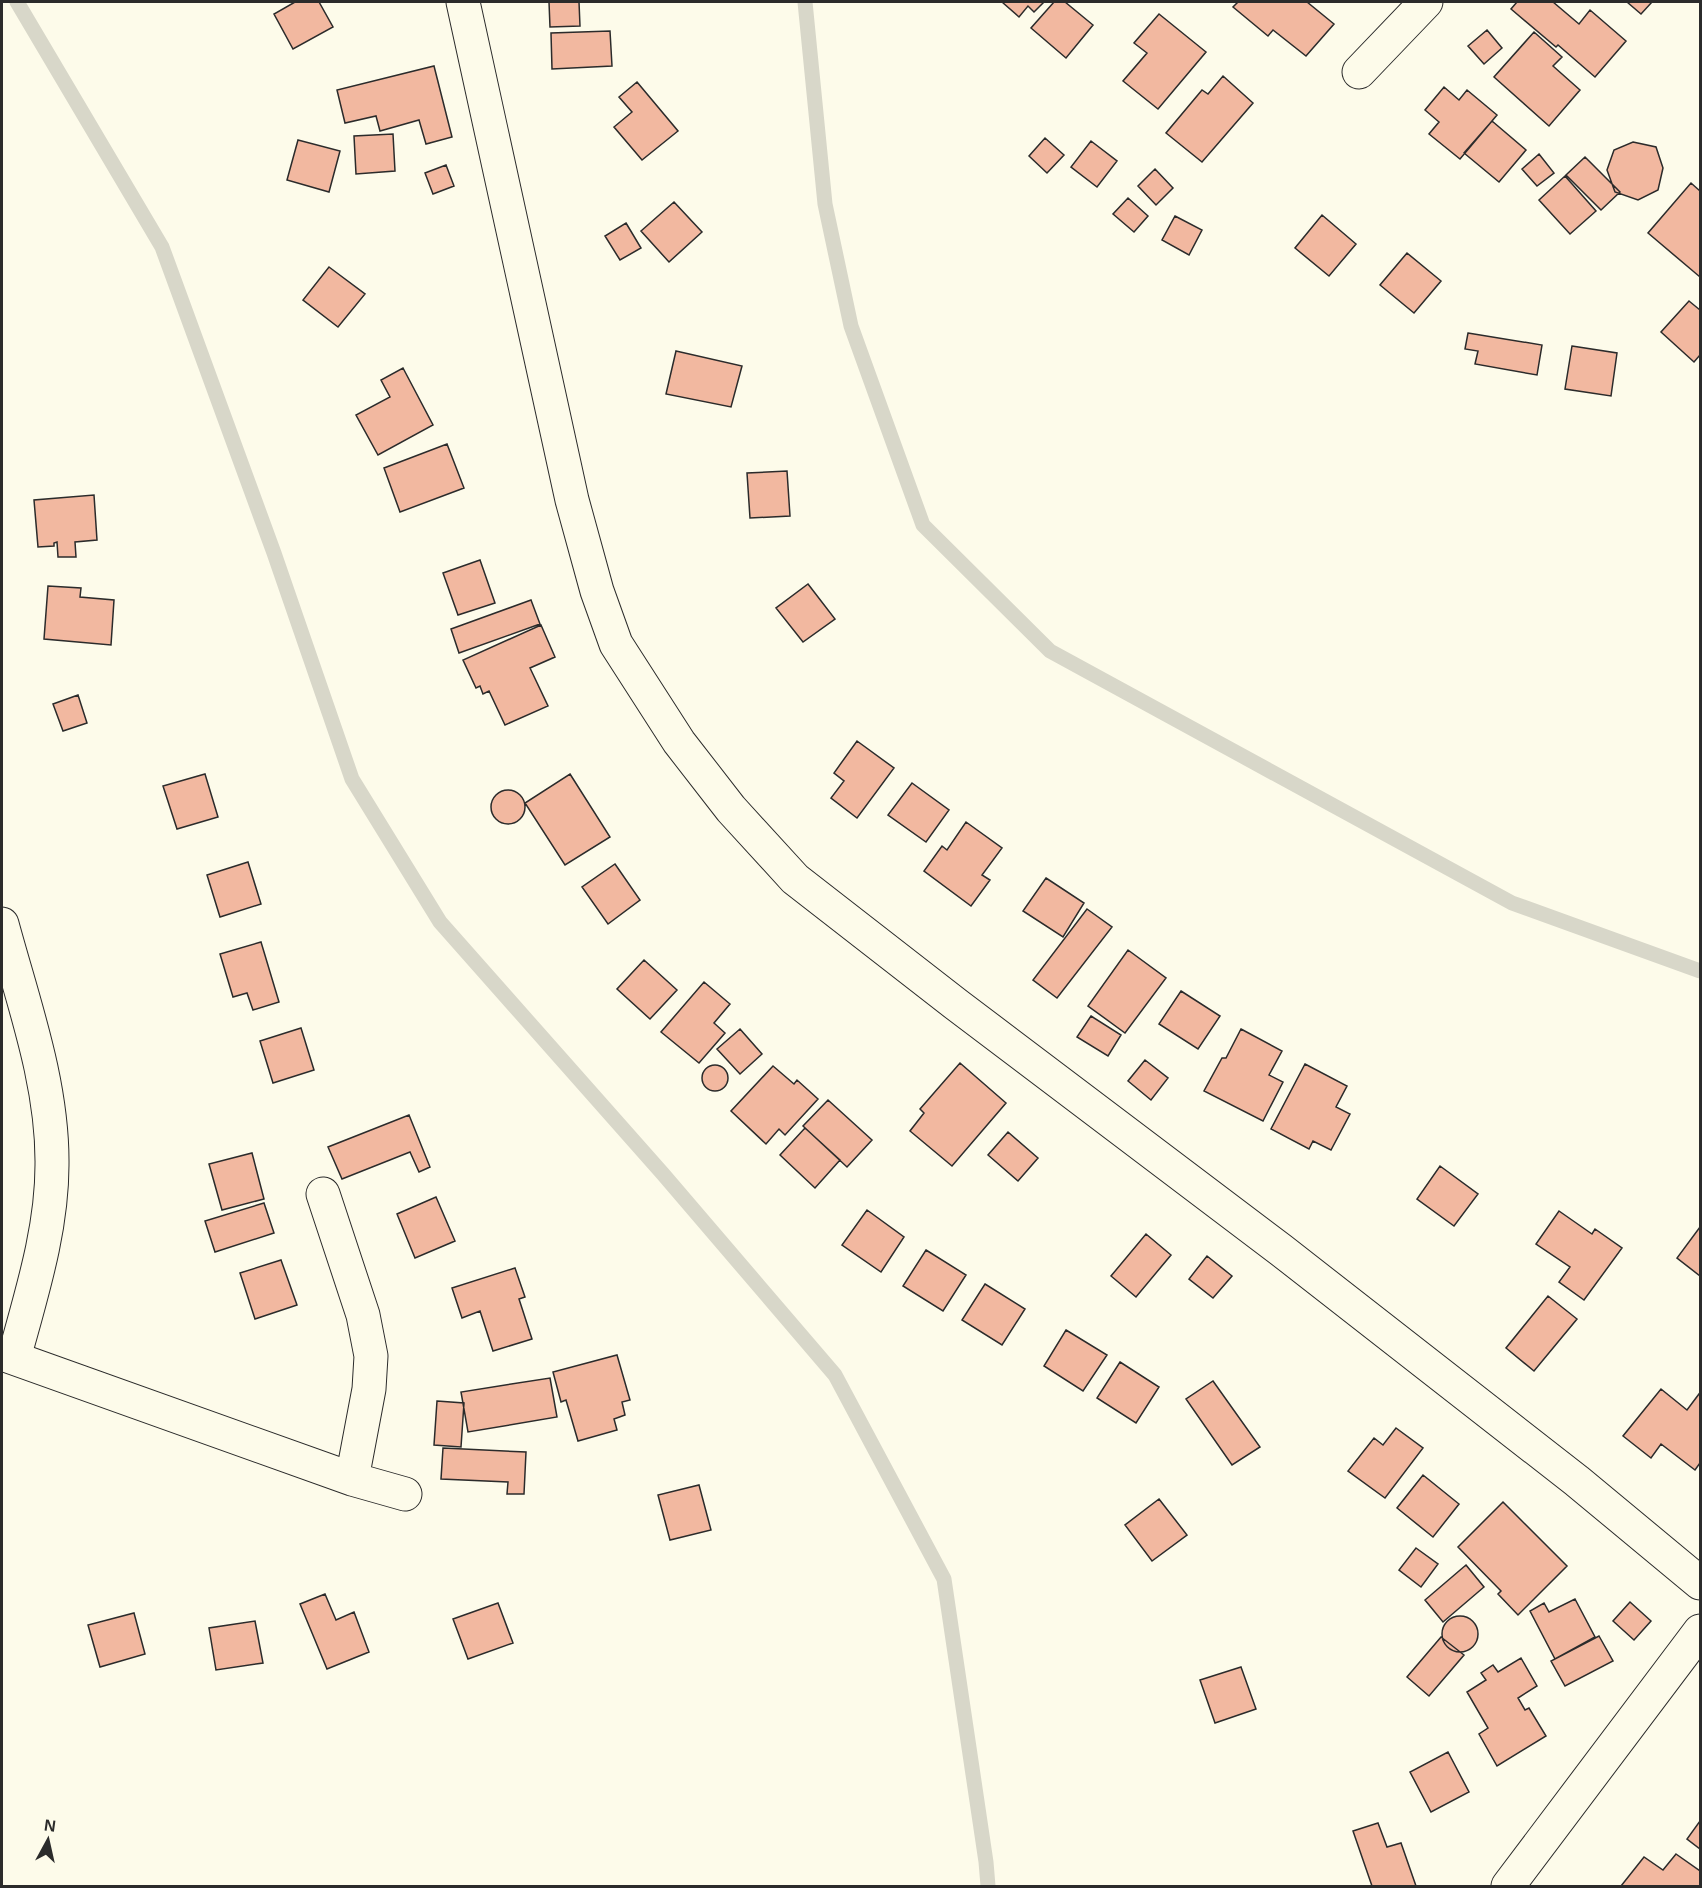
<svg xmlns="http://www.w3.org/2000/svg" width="1702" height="1888" viewBox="0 0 1702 1888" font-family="Helvetica,sans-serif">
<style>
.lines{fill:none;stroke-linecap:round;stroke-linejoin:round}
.stream{stroke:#d8d7c9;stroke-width:15}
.building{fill:#f2b8a0;stroke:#2b2b2b;stroke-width:1.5}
.street-casing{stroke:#2b2b2b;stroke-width:35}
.street{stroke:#fdfbea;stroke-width:33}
</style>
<rect width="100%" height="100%" fill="#fdfbea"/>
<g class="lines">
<!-- stream -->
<path class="stream" d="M17 2 162 247 274 553 352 779 440 922 663 1174 835 1375 944 1579 986 1862 988 1886
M805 2 825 204 851 326 923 525 1050 651 1512 903 1700 971"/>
</g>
<!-- building -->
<path class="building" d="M295 2H319L333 27 293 49 274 14Z
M549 2H579L580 26 550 27Z
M1002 2H1044L1034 12 1028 6 1019 17Z
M1054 2H1065L1093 25 1066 58 1031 28Z
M1238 2H1307L1334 24 1306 56 1273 30 1268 36 1233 7Z
M1517 2H1553L1579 24 1590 10 1626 41 1595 77 1558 45 1556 47 1511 9Z
M1627 2H1652L1641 14Z
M1159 14 1206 52 1158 109 1123 81 1147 53 1134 43Z
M1487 30 1502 48 1484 64 1468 46Z
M610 31 612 66 552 69 551 33Z
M1534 32 1562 57 1553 66 1580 90 1549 126 1494 77Z
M434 66 452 137 426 144 419 120 380 131 376 116 345 123 337 90Z
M1223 76 1253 103 1202 162 1166 133 1202 90 1208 94Z
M637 82 678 131 642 160 614 127 632 112 619 97Z
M1444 87 1459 100 1467 90 1497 115 1460 159 1429 134 1439 122 1425 110Z
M1492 121 1526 150 1499 182 1464 153Z
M393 134 395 171 356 174 354 136Z
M1045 138 1064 155 1047 173 1029 156Z
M298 140 340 151 329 192 287 180Z
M1091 141 1117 161 1097 187 1071 167Z
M1633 142 1656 147 1663 168 1658 190 1638 200 1615 192 1607 170 1614 150Z
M1539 154 1554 173 1537 186 1522 169Z
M1585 157 1620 192 1601 210 1566 175Z
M446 165 454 186 433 194 425 173Z
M1155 169 1173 188 1156 205 1138 186Z
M1565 176 1596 211 1570 234 1539 200Z
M1691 183 1700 191V277L1648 233Z
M1128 198 1148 216 1134 232 1113 214Z
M674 202 702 232 669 262 641 231Z
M1322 215 1356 244 1329 276 1295 248Z
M1175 216 1202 230 1189 255 1162 240Z
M626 223 641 248 620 260 605 236Z
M1407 253 1441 281 1414 313 1380 285Z
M329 267 365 294 338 327 303 300Z
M1689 301 1700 310V355L1694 362 1661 332Z
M1468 333 1542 345 1537 375 1475 364 1478 351 1465 349Z
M1572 346 1617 353 1611 396 1565 389Z
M676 351 742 366 731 407 666 394Z
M403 368 433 425 378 455 356 415 390 397 381 380Z
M447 444 464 488 400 512 384 468Z
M787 471 790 516 750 518 747 473Z
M94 495 97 540 75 542 76 557H58L57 542 54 543V546L38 547 34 500Z
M480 560 495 603 458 615 443 573Z
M808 584 835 619 803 642 776 608Z
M48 586 81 588 80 597 114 600 111 645 44 639Z
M531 600 540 624 459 653 451 629Z
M541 625 555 657 530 668 548 706 505 725 489 691 483 694 480 686 476 688 463 660Z
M78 695 87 723 63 731 53 704Z
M857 741 894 768 857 818 831 798 844 781 834 773Z
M205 774 218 817 177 829 163 786Z
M570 774 610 837 565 865 525 803Z
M912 783 949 810 926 842 888 815Z
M491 807a17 17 0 1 1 34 0a17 17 0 1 1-34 0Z
M966 822 1002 848 982 875 990 880 971 906 924 871 942 846 947 850Z
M248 862 261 904 220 917 207 875Z
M615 864 640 900 608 924 582 887Z
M1046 878 1084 903 1063 937 1023 911Z
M1087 909 1112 927 1057 998 1033 980Z
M261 942 279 1002 253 1010 247 993 233 997 220 954Z
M1128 950 1166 978 1125 1033 1088 1006Z
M644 960 677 990 650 1019 617 989Z
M704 982 730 1004 714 1023 725 1033 699 1063 661 1032Z
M1181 991 1220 1016 1198 1049 1159 1024Z
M1091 1016 1121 1035 1108 1056 1077 1037Z
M301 1028 314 1070 273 1083 260 1041Z
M740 1029 762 1054 740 1074 717 1049Z
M1241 1029 1282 1051 1269 1075 1283 1082 1263 1121 1204 1091 1222 1058H1226Z
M1145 1060 1168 1078 1151 1100 1128 1081Z
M960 1063 1006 1103 952 1166 910 1131 924 1113 920 1109Z
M1305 1064 1347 1086 1336 1107 1350 1114 1331 1150 1313 1141 1309 1149 1271 1129Z
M702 1078a13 13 0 1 1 26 0a13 13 0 1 1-26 0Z
M773 1066 794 1084 797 1080 818 1099 785 1135 779 1129 766 1144 731 1111Z
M828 1100 872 1140 847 1167 803 1126Z
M409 1115 430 1167 419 1172 410 1152 342 1179 328 1147Z
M805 1128 840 1160 815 1188 780 1155Z
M1008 1132 1038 1158 1018 1181 988 1155Z
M252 1153 264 1199 222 1210 209 1164Z
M1440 1166 1478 1194 1454 1226 1417 1199Z
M436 1197 455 1241 415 1258 397 1214Z
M264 1203 274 1233 215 1252 205 1221Z
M867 1210 904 1237 881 1272 842 1245Z
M1559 1211 1592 1234 1595 1229 1622 1248 1584 1300 1559 1282 1570 1267 1536 1244Z
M1700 1227V1276L1677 1258Z
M1146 1234 1171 1255 1136 1297 1111 1276Z
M926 1250 966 1275 943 1311 903 1286Z
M1207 1256 1232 1276 1213 1298 1189 1279Z
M281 1260 297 1305 255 1319 240 1273Z
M515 1268 525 1297 519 1299 532 1339 493 1351 480 1311 462 1318 452 1288Z
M985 1284 1025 1309 1002 1345 962 1320Z
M1548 1296 1577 1319 1534 1371 1506 1348Z
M1066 1330 1107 1355 1083 1391 1044 1366Z
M617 1355 630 1400 622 1402 625 1415 614 1419 617 1430 578 1441 566 1400 561 1402 553 1372Z
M1120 1362 1159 1387 1136 1423 1097 1398Z
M550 1378 557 1417 468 1432 461 1392Z
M1213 1381 1260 1447 1232 1465 1186 1399Z
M1661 1389 1687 1410 1699 1394 1700 1395V1463L1695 1470 1661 1444 1651 1458 1623 1436Z
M437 1401 464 1403 461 1447 434 1445Z
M1396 1428 1423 1448 1385 1498 1348 1471 1374 1438 1383 1445Z
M443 1448 526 1452 524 1494H507L508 1482 441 1479Z
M1423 1475 1459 1504 1433 1537 1397 1508Z
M699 1485 711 1530 670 1540 658 1495Z
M1159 1499 1187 1535 1152 1561 1125 1525Z
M1503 1502 1567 1566 1518 1615 1498 1594 1501 1591 1458 1547Z
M1416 1548 1438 1564 1421 1587 1399 1570Z
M1466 1565 1484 1587 1443 1622 1425 1600Z
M325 1594 336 1620 354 1612 369 1652 327 1669 300 1604Z
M1575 1599 1595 1637 1555 1659 1530 1611 1544 1603 1549 1612Z
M1630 1602 1651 1621 1634 1640 1613 1621Z
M498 1603 513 1643 468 1659 453 1619Z
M134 1613 145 1654 100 1667 88 1625Z
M1442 1634a18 18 0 1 1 36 0a18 18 0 1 1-36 0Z
M255 1621 263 1663 216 1670 209 1628Z
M1599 1636 1613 1661 1565 1686 1551 1661Z
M1441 1637 1464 1655 1429 1696 1407 1677Z
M1521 1658 1537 1686 1518 1698 1525 1710 1529 1708 1546 1736 1497 1766 1479 1734 1488 1728 1467 1692 1486 1680 1481 1673 1493 1665 1498 1672Z
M1241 1667 1256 1709 1215 1723 1200 1680Z
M1448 1752 1469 1792 1431 1812 1410 1772Z
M1700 1821V1849L1687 1839Z
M1378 1823 1387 1847 1401 1843 1416 1886H1372L1353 1831Z
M1676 1854 1700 1871V1886H1621L1644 1857 1663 1870Z"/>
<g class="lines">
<!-- street casing -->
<g class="street-casing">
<path id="street" d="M463 2 572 500 597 591 616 644 679 742 731 809 795 879 957 1005 1281 1250 1577 1481 1700 1583
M1359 72 1426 2
M2 924C23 1002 53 1083 52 1165 52 1231 31 1295 14 1358
M323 1194 363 1315 371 1356 369 1389 352 1479
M2 1354 352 1479 405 1494
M1508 1886 1700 1631"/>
</g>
<!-- street -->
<use href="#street" class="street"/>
</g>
<!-- border -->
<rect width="1702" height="1888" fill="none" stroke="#2b2b2b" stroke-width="6"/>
<!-- north arrow -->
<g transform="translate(48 1840) rotate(8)" stroke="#fdfbea" stroke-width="4.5" paint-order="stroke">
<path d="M0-4.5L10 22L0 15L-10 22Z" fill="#2b2b2b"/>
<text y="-9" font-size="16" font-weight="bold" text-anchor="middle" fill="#2b2b2b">N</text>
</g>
</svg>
